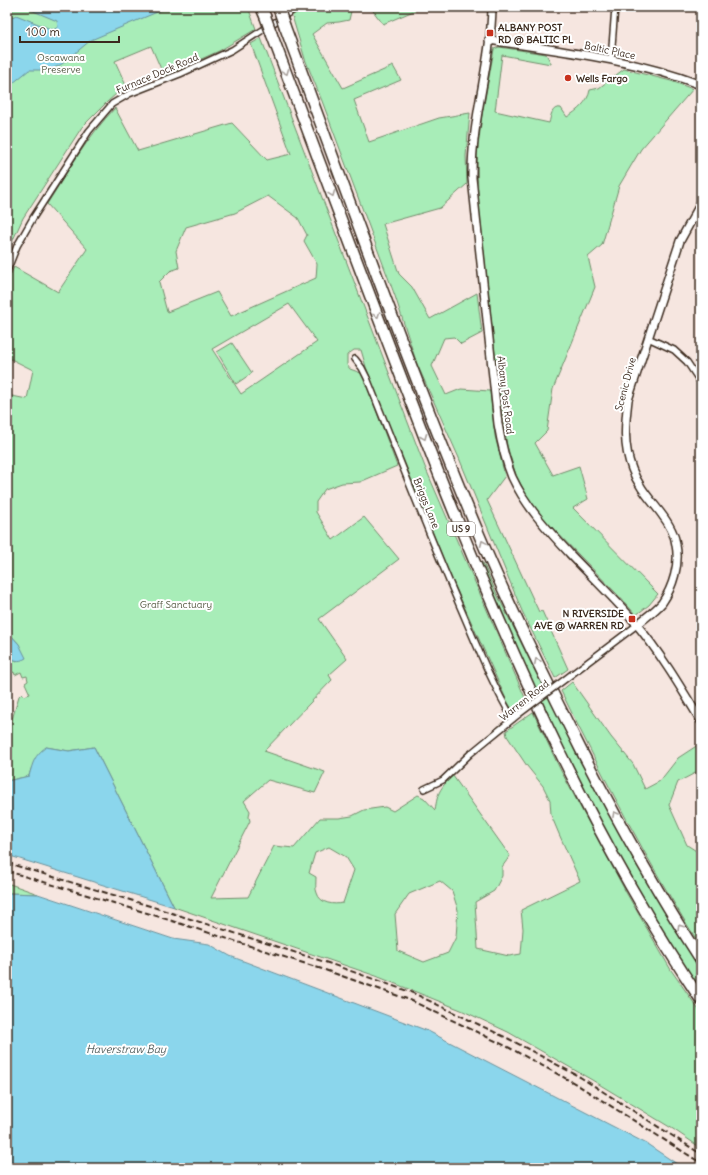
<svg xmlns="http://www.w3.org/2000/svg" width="708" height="1175" viewBox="0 0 708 1175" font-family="Delius,sans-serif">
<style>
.green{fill:#a8edb8;stroke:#728c6b;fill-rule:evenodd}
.water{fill:#8bd6ec;stroke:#6b919a}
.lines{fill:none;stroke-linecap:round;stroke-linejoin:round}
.street-casing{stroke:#3b2a1e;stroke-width:8}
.secondary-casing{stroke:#3b2a1e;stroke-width:10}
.highway-casing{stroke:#3b2a1e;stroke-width:13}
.street{stroke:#fff;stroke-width:5}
.secondary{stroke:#fff;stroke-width:7}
.highway{stroke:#fff;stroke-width:10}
.rail{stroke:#3b2a1e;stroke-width:2;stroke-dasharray:6 3;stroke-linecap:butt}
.street-bridge-casing{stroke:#3b2a1e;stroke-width:8;stroke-linecap:butt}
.highway-bridge-casing{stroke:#3b2a1e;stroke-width:13;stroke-linecap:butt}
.street-bridge{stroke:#fff;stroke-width:5}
.highway-bridge{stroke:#fff;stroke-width:10}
.oneway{stroke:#a79f9a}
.poi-dot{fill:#c8321e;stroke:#fff;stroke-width:1.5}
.labels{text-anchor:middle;stroke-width:4;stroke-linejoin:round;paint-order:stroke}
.shield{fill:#fff;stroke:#766a62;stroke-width:1}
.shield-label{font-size:9px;font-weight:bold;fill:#3b2a1e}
.poi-label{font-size:10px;font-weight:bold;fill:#3b2a1e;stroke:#fff;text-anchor:start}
.street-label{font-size:10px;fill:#3b2a1e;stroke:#fff}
.park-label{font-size:10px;fill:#565b44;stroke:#fff}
.water-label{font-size:11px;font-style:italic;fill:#535e5c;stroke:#fff}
</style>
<rect width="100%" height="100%" fill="#f6e6e0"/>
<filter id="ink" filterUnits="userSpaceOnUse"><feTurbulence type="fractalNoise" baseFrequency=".025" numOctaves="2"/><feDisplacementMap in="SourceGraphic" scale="8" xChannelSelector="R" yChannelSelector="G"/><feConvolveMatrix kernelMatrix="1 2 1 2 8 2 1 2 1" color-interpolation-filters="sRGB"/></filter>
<g filter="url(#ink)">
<!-- green -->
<path class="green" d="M7 7H248L256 29 219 51 164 76 151 46 115 61 128 90 116 94 106 103 82 127 23 218 7 253Z
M304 7H352L349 20 339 22 327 23 312 34 343 88 393 66 401 80 354 100 369 142 439 118 470 113 466 156 467 184 440 208 383 224 399 274 412 287 430 319 477 293 482 333 461 344 454 337 444 338 432 366 446 395 461 389 490 391 495 436 505 476 487 500 539 612 542 611 568 669 555 678 522 611 459 458 417 364 395 296 322 101 305 59 292 16Z
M370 7H423L383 24Z
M261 38 425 467 526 700 515 709H512L507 701 449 573 400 453 366 367 361 350H354L347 355V365L350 369 361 373 364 378 397 466 360 482 342 483 325 489 316 502V512L333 540 364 517 399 559 319 619 347 659 329 675 332 680 264 751 325 772 315 793 268 780 244 801 250 811 249 817 250 821 211 898 248 897 274 846 294 848 320 818H339L352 816 364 810 385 807 393 811 418 795 424 798 435 810C438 792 439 789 453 776L510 856 502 867V876L494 891 475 902 478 949 509 956 521 954 523 929 521 910 580 881 559 834 551 815 550 800 543 786 527 766 507 736 506 731 533 712 561 771 627 894 671 970 701 1013V1148L673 1129 592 1080 508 1032 461 1010 376 976 174 907 94 747 69 751 46 747 31 769 29 776 7 781V732L11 723 19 696 22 693 24 696 30 694 25 683 28 681 27 676 23 677 21 672 15 675 14 672 7 674V656L17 661 19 644 7 631V395L27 399 33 370 7 357V283L14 267 58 292 87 249 47 204C68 171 88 136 115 108L138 151 232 123 267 160 291 154 251 44ZM268 196 298 218 307 235 304 241 317 264 316 278 231 316 217 292 167 312 159 282 170 271 179 268 176 251 186 227 235 213ZM289 304 317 342 241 394 212 349ZM329 847 346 857 354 870 343 903C334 905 320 904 317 893 315 889 316 882 316 877L309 873 315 853ZM440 881 452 891 458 910 456 937 448 953 424 962 398 951 395 914 409 894Z
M499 47 546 54 551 63V64L502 55 495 111 549 123C551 117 551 106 561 108L567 117C577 111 588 102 590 90L599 88 624 69 671 81 693 89 641 149 619 186 602 245 588 257 595 287 553 389 547 431 535 443 553 475 579 466 588 499 573 508 658 594 649 605 636 615 616 593 540 515 528 498 516 475 507 446 496 363 478 198 477 155 482 115 493 55 494 49Z
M232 343 252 373 236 384 217 352Z
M480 563H483L495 590 534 669 596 789 640 869 701 968V993C659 929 621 862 586 794 548 719 514 641 480 563Z
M572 682 611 737 633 764 645 789 660 781 678 758 701 743V770L678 782 669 805 687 845 701 854V947C649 865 604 779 561 691Z
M7 883 38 894 7 893Z"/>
<!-- water -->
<path class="water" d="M47 7 97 8 99 7H169L91 40 62 64 50 70H29L7 88V20L16 15 53 30 58 27 57 21 31 10Z
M7 631 19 644 26 658C18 663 14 660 7 656Z
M46 747 69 751 94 747 174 907 7 855V781L29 776C33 762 34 756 46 747Z
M7 893 38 894 173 939 209 944 230 956 428 1031 647 1144 683 1168H7Z"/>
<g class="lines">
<!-- street casing -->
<g class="street-casing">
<path id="street" d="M611 59 615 7
M7 271 17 246 33 218 89 131 112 104 129 94 180 74 232 50 298 7
M648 338 674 350 687 362 701 383
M355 359 362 368 367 378C398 455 428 533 461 609 477 646 492 684 513 719
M572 674 637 625
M424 789 443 780 470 754 519 714"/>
</g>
<!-- secondary casing -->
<g class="secondary-casing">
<path id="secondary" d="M492 7C491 65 471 120 472 178L498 424C501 442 505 460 512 477 526 507 548 530 570 554 591 576 613 597 633 620 659 651 680 686 701 721
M489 40C561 51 633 59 701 85
M637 625C645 618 655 611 662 603 673 587 680 564 676 545 675 534 667 521 660 512 650 499 638 486 632 469 623 445 625 425 628 400L680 241 701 203"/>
</g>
<!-- highway casing -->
<g class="highway-casing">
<path id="highway" d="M261 7 265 16
M285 27C348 196 408 366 478 532 509 606 545 678 581 750 618 822 657 892 701 960
M272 35C330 190 387 344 448 497 518 671 596 844 701 1000"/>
</g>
<!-- street -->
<use href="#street" class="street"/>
<!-- secondary -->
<use href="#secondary" class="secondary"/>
<!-- highway -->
<use href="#highway" class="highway"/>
<!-- rail -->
<path class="rail" d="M7 863 150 906 328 963 413 993 509 1039 580 1077 701 1154
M7 871 147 913 325 970 410 1000 506 1046 576 1084 701 1163"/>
<!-- street-bridge casing -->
<g class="street-bridge-casing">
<path id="street-bridge" d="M519 714 572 674"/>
</g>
<!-- highway-bridge casing -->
<g class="highway-bridge-casing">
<path id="highway-bridge" d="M278 7 285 27
M265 16 272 35"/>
</g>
<!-- street-bridge -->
<use href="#street-bridge" class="street-bridge"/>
<!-- highway-bridge -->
<use href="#highway-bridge" class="highway-bridge"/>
</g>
<!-- one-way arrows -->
<defs><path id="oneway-chevron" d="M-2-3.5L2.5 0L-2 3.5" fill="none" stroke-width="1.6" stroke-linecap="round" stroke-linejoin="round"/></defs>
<g class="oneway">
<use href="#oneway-chevron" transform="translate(286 72) rotate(69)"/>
<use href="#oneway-chevron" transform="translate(332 194) rotate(69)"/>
<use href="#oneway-chevron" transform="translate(377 315) rotate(70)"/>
<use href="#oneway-chevron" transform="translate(424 437) rotate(68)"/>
<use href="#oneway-chevron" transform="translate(483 543) rotate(-114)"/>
<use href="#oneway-chevron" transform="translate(537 661) rotate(-116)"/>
<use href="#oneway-chevron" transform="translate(615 814) rotate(-119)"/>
<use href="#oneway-chevron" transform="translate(680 927) rotate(-122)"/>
</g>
</g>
<!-- markers -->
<g class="poi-dot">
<rect x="486" y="29" width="8" height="8" rx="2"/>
<circle cx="568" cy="78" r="4"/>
<rect x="628" y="615" width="8" height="8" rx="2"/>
</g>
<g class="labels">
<!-- shield labels -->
<rect class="shield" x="447" y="522" width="28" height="14" rx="3"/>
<g class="shield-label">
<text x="461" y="532">US 9</text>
</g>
<!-- poi labels -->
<g class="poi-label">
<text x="498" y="31">ALBANY POST<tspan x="498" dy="12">RD @ BALTIC PL</tspan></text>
<text x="576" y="82">Wells Fargo</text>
<text x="624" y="617" text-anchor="end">N RIVERSIDE<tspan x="624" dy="12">AVE @ WARREN RD</tspan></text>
</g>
<!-- street labels -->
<g class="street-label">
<text transform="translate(610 50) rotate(12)" y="4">Baltic Place</text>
<text transform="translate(157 73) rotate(-23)" y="4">Furnace Dock Road</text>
<text transform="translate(625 384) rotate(-75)" y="4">Scenic Drive</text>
<text transform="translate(506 395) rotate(83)" y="4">Albany Post Road</text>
<text transform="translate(427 503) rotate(68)" y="4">Briggs Lane</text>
<text transform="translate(524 700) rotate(-38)" y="4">Warren Road</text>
</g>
<!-- park labels -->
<g class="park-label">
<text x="61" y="61">Oscawana<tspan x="61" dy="12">Preserve</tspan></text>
<text x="176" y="608">Graff Sanctuary</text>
</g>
<!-- water labels -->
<g class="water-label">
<text x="126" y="1053">Haverstraw Bay</text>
</g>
</g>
<!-- margin -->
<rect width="708" height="1175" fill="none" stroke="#fff" stroke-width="24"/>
<rect x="12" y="12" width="684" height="1151" fill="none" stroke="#3b2a1e" stroke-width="1.5" filter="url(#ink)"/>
<!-- scale -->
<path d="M20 36v6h99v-6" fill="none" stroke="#3b2a1e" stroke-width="2"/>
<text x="26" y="36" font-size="12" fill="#3b2a1e" stroke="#ffffff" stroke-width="3" paint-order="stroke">100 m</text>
</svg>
